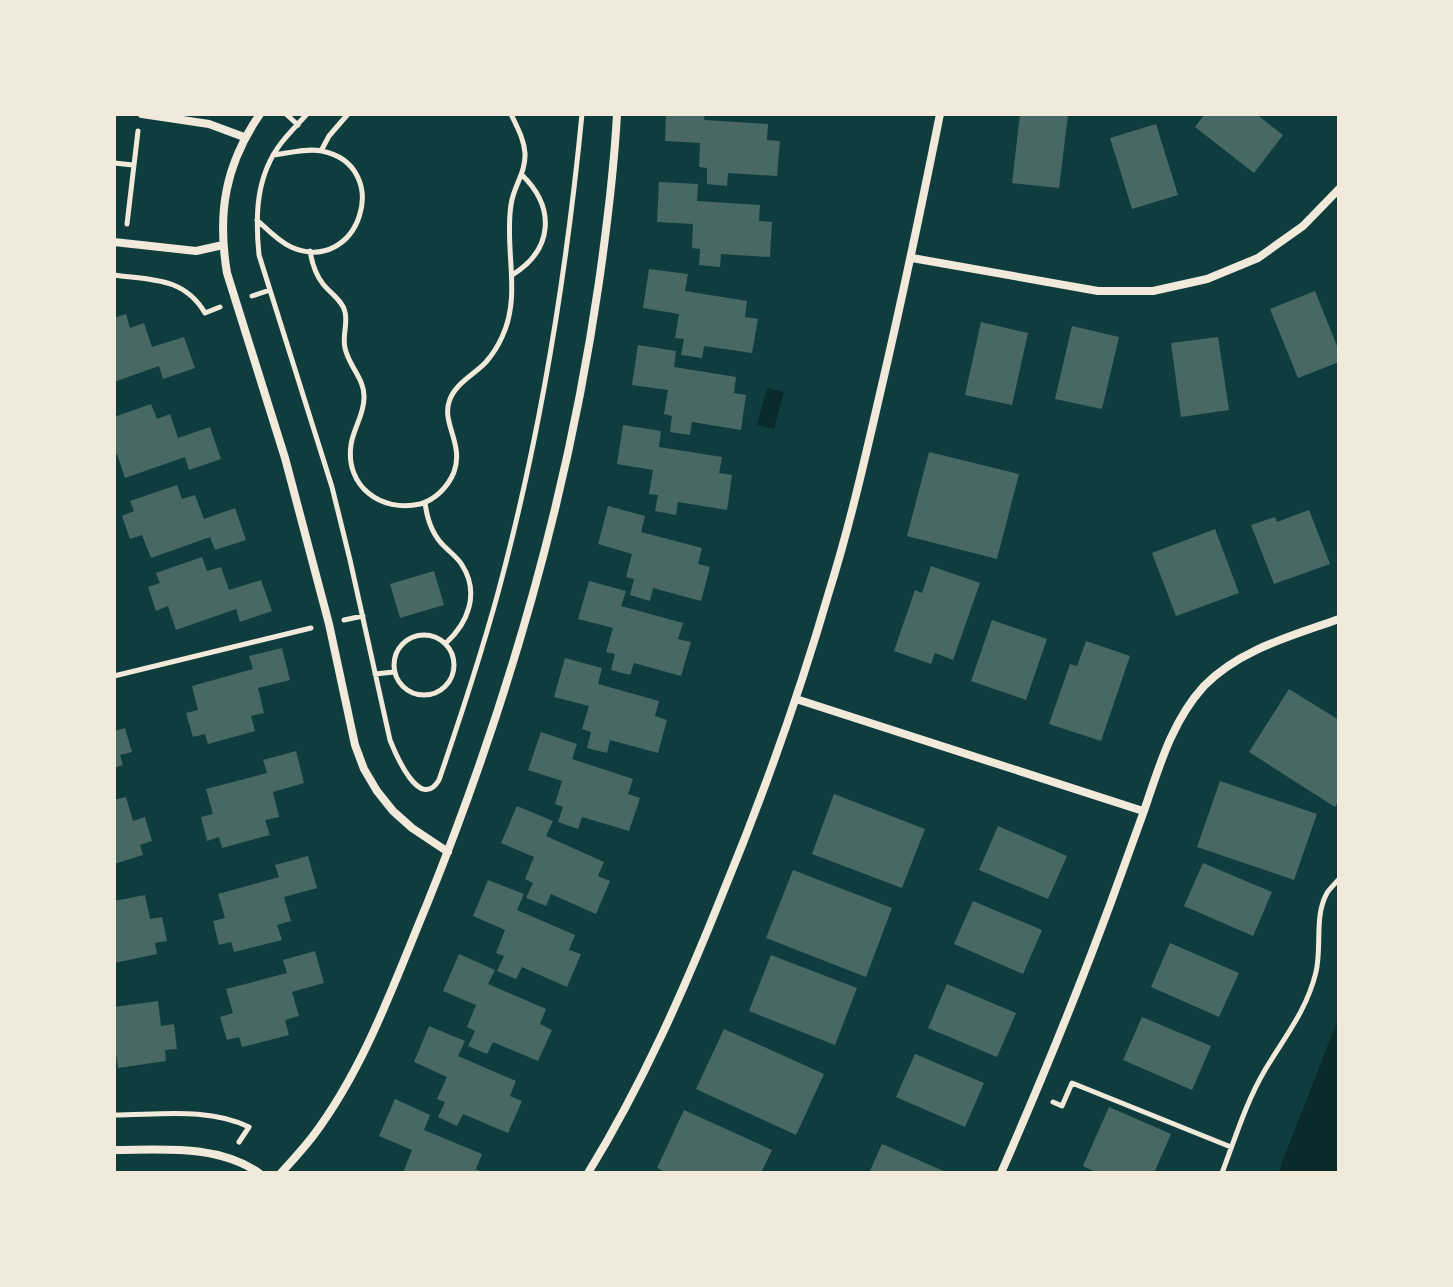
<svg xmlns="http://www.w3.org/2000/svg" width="1453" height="1287" viewBox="0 0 1453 1287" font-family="Commissioner,sans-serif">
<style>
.water{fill:#0a2a2b}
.building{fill:#486865}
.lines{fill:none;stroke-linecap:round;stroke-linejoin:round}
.path{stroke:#f1e9da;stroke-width:5}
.minor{stroke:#f1e9da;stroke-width:8}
</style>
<rect width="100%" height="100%" fill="#0f3d3e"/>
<!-- water -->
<path class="water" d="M767 388 784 392 774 429 757 425Z
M1339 1014V1173H1278L1338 1019Z"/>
<!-- building -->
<path class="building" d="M666 114H705L704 120 768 124 767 140 780 141 777 176 728 173 727 186 707 184V168L699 167 700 143 665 141Z
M1020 114 1068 115 1059 188 1012 183Z
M1205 114H1256L1283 135 1254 173 1195 127Z
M1156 124 1178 195 1132 209 1110 138Z
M659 182 698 184 697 201 760 205 759 221 772 222 770 257 721 254 720 267 699 265 700 249 692 248 693 224 657 222Z
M649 269 688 274 685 291 747 301 745 317 758 319 752 353 704 346 702 358 681 355 684 339 675 338 679 314 643 308Z
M1315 291 1339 351V362L1298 378 1270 309Z
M126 314 130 328 144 323 152 347 184 337 195 368 163 379 159 366 114 382V318Z
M981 322 1028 333 1012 405 965 395Z
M1072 326 1119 337 1102 409 1055 399Z
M1218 337 1229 410 1181 417 1171 343Z
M638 345 676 351 674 367 736 377 734 393 746 395 741 430 692 422 690 435 670 432 672 416 664 414 668 390 632 385Z
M151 404 157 419 170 414 178 438 210 427 221 459 189 470 185 457 125 478 117 454 114 456V417Z
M623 425 661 431 659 447 722 457 719 473 732 475 727 510 678 502 676 515 655 511 658 495 649 494 653 470 617 464Z
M929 452 1019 474 997 559 907 536Z
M177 485 182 499 195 495 204 519 235 508 246 540 215 550 210 537 151 558 142 535 130 539 122 516 134 511 130 501Z
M608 506 645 516 641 532 702 548 698 564 710 567 701 601 653 588 650 601 630 595 634 579 626 577 632 554 598 544Z
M1309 510 1330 564 1274 584 1251 525 1275 517 1277 522Z
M1215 529 1239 593 1176 616 1152 553Z
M202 557 207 571 221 567 229 590 261 580 272 611 240 622 236 609 176 630 168 606 156 611 148 587 160 583 156 573Z
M931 566 980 583 953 660 935 653 931 664 894 651 915 590 922 593Z
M434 571 444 605 400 618 390 584Z
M589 581 626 591 621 606 683 623 678 639 691 642 681 676 634 663 630 675 611 670 615 654 606 652 613 628 578 619Z
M992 620 1047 639 1026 700 971 681Z
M1086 641 1130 656 1101 741 1049 724 1070 664 1077 666Z
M282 648 290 680 258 688 264 713 251 716 255 731 208 744 205 734 193 737 186 713 198 710 192 686 253 669 249 656Z
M565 658 602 668 598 684 659 701 655 716 667 720 658 753 610 740 607 753 587 748 591 732 582 729 589 706 554 697Z
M1289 689 1339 720V800L1335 807 1249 752Z
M125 728 132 752 120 755 123 765 114 768V731Z
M541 732 577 744 572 759 633 779 628 794 640 798 629 831 582 817 578 829 558 822 563 807 555 804 562 781 528 770Z
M296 751 304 783 273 792 279 817 265 820 270 835 222 848 219 837 207 841 201 817 213 814 206 789 267 773 263 760Z
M1220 781 1317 814 1294 880 1197 847Z
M834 794 925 829 902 888 812 854Z
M126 797 133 821 145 817 152 841 140 845 143 855 114 864V800Z
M517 806 553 821 546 836 604 862 598 876 610 881 596 914 551 894 546 906 526 898 533 883 525 879 534 857 501 843Z
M998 826 1067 856 1048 899 979 870Z
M308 856 317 888 284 897 291 921 277 925 282 940 234 952 231 942 219 945 213 921 225 918 218 894 279 877 275 865Z
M1203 863 1272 892 1253 936 1184 906Z
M793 870 892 908 866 977 766 938Z
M488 880 524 894 517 910 575 935 569 950 581 954 567 987 522 967 516 979 497 971 504 956 496 953 505 930 473 916Z
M145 895 150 919 162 917 167 941 155 943 157 954 114 963V901Z
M973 901 1042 930 1023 974 954 944Z
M1170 943 1239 973 1219 1017 1151 987Z
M315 951 324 983 292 992 299 1016 285 1020 289 1035 242 1047 239 1037 227 1040 220 1017 233 1013 226 989 287 973 283 960Z
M459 954 495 970 488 984 546 1009 540 1024 552 1030 538 1061 493 1042 487 1054 468 1046 475 1031 467 1027 476 1005 443 991Z
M771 955 857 988 835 1045 749 1011Z
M947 984 1016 1013 997 1057 928 1028Z
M158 1001 161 1026 174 1024 177 1049 165 1050 166 1061 118 1068 116 1053H114V1007Z
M1142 1017 1211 1046 1192 1090 1123 1060Z
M429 1026 465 1041 458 1056 516 1081 510 1096 522 1101 508 1133 463 1114 457 1126 438 1117 445 1102 437 1099 447 1077 414 1062Z
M724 1029 824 1074 796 1135 696 1089Z
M915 1054 984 1083 965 1127 896 1097Z
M395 1099 430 1115 424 1130 482 1154 476 1169 484 1173H403L412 1150 379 1136Z
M1109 1107 1171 1134 1154 1173H1098L1083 1166Z
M684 1110 772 1150 761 1173H667L657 1168Z
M882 1144 948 1173H869Z"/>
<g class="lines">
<!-- path -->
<path class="path" d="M286 114 298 125
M307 114C299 123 290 132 282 142 256 175 255 215 259 255L332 487 350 560 390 740C396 755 420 812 439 780 463 710 486 641 504 570 543 420 567 268 582 114
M321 151 329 136 348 114
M114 163 133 165
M257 220C267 229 278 241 291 247 359 277 395 166 322 151 306 148 289 153 273 155
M127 224 138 131
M310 251C312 263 315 274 323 284 330 293 343 301 345 312 348 324 342 336 345 348 349 367 365 379 364 398 364 415 353 429 351 445 345 486 381 513 420 504 435 500 448 487 454 472 464 444 442 424 449 402 454 384 474 375 486 362 492 355 498 346 502 337 522 295 504 249 511 205 513 187 526 173 525 153 524 139 517 127 511 114
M114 275C151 280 184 277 205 313L220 307
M512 275C553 250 556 208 522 175
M252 296 270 290
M425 502C427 520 432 535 445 547 451 553 458 558 462 565 480 593 468 623 446 643
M344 620 363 616
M394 665a30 30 0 1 1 60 0a30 30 0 1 1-60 0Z
M375 674 394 672
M114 676 311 628
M1053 1102 1062 1106 1072 1083 1231 1147
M114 1115C158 1115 208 1107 249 1127L239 1142
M1222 1173C1235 1139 1246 1102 1265 1070 1284 1038 1307 1010 1316 972 1322 947 1314 916 1327 893 1330 888 1335 884 1339 879"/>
<!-- minor -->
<path class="minor" d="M142 114 209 124 244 137
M260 114C225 165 217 213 227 273L285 458 329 624 355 745 364 769 377 791 393 811 412 828 448 852
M114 242 196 251 223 245
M912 258 1098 291H1153L1207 279 1258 258 1303 226 1339 189
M796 699 1143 811
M114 1150C163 1150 217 1144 259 1173
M281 1173C292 1161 303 1149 313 1136 365 1067 394 983 427 904 508 704 568 496 599 282 607 226 614 170 617 114
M588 1173C642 1085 684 990 722 895 763 796 799 695 829 592 849 528 864 463 879 398 901 304 921 209 940 114
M1001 1173C1040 1084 1077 994 1111 902 1122 872 1133 841 1144 811 1159 767 1172 721 1204 686 1240 649 1292 636 1339 619"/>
</g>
<!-- border -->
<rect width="1453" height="1287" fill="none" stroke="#f1e9da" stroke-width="232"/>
</svg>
